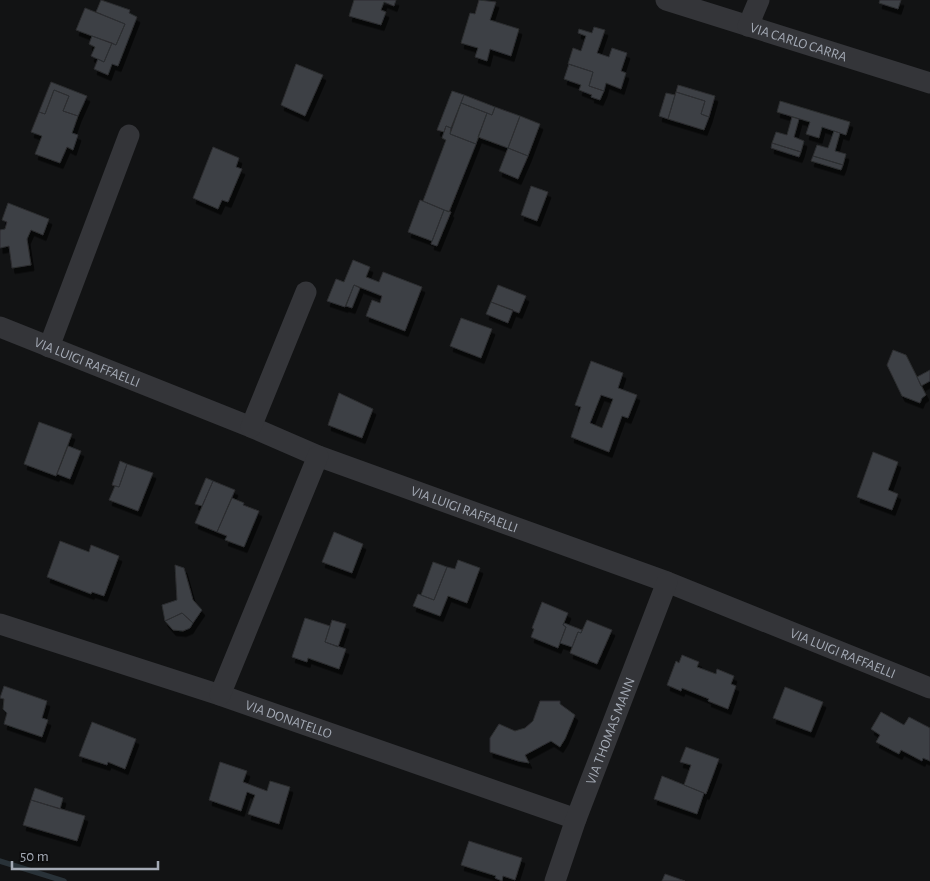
<svg xmlns="http://www.w3.org/2000/svg" width="930" height="881" viewBox="0 0 930 881" font-family="'Alegreya Sans',sans-serif">
<style>
.lines{fill:none;stroke-linecap:round;stroke-linejoin:round}
.stream{stroke:#293238;stroke-width:5.5}
.building{fill:#3e4044;stroke:#2c2d30;fill-rule:evenodd;filter:url(#shadow)}
.street{stroke:#343539;stroke-width:21}
.labels{text-anchor:middle;stroke-width:4;stroke-linejoin:round;paint-order:stroke}
.street-label{font-size:14px;fill:#a4aab5;stroke:#0e0e0f}
</style>
<defs>
<filter id="shadow"><feDropShadow dx="3" dy="5.5" stdDeviation="0" flood-color="#0009"/></filter>
</defs>
<rect width="100%" height="100%" fill="#121314"/>
<g class="lines">
<!-- stream -->
<path class="stream" d="M0 861 64 881"/>
</g>
<!-- building -->
<path class="building" d="M101 0 130 10 129 13 137 17 118 66 112 64 108 75 94 69 98 59 104 62 112 43 116 45 125 24 96 12Z
M354 0H396L394 6 384 2 381 10 386 12 381 25 349 16Z
M479 0 496 2 490 20 519 29 511 56 490 49 487 61 475 57 478 48 461 43 470 13 475 14Z
M880 0H901L898 9 879 3Z
M85 8 125 24 116 45 76 30Z
M594 27 605 30 597 53 609 57 612 48 627 53 621 71 626 73 621 89 606 83 604 91 589 86 593 72 568 64 573 48 581 51 586 36 578 33 579 29 592 33Z
M92 36 112 43 104 62 91 56 95 47 89 44Z
M296 64 323 75 305 116 281 105Z
M569 64 593 72 589 86 604 91 600 100 591 97 592 95 579 90 581 85 564 79Z
M51 82 87 96 78 116 63 111 69 96 54 90 45 114 39 112Z
M678 85 715 96 709 117 701 114 705 101 676 92Z
M54 90 69 96 63 111 78 116 72 133 78 135 73 150 67 147 60 163 35 154 42 136 31 132 39 112 45 114Z
M452 91 464 95 451 128 446 126 444 132 437 130Z
M676 92 705 101 701 114 709 117 704 130 668 119Z
M666 93 675 95 668 119 659 116Z
M464 95 495 107 492 115 461 103Z
M780 101 850 122 846 135 822 127 819 138 806 134 810 122 777 112Z
M461 103 487 113 476 144 450 134Z
M495 107 520 116 508 148 478 137 487 113 492 115Z
M520 116 540 124 528 156 508 148Z
M792 117 799 119 794 137 804 141 801 152 772 143 776 132 787 135Z
M446 126 451 128 450 134 476 144 449 212 423 201 446 140 442 138Z
M834 131 840 133 835 151 846 154 843 165 813 156 817 145 828 148Z
M772 143 801 152 799 157 771 148Z
M213 147 239 158 236 167 242 169 228 202 222 200 218 209 193 198Z
M508 148 528 156 518 179 499 171Z
M813 156 843 165 841 170 811 161Z
M531 186 548 192 537 221 521 215Z
M420 200 444 210 432 241 408 232Z
M8 203 49 219 43 235 31 230 27 239 31 265 12 268 9 246 0 248V230L5 229 7 222 2 220Z
M444 210 451 212 437 246 431 244Z
M353 260 370 267 366 277 379 282 383 272 422 287 405 331 366 316 372 300 380 303 382 296 354 285 345 307 327 301 336 279 344 282Z
M354 285 360 288 352 308 346 306Z
M498 285 526 296 519 313 491 302Z
M491 302 513 310 508 323 486 314Z
M461 318 492 329 481 358 450 346Z
M893 350 906 355 926 395 922 398 920 403 902 396 887 365Z
M591 361 623 373 618 388 637 395 628 418 622 416 609 452 571 437 581 407 575 405ZM601 395 613 399 602 428 590 423Z
M930 370V381L921 386 917 377Z
M339 393 373 409 362 438 328 425Z
M39 422 72 434 56 476 24 464Z
M68 446 81 451 70 479 57 474Z
M873 452 898 462 888 490 898 494 892 510 857 497Z
M120 461 127 464 119 487 112 485Z
M127 464 153 473 138 511 109 500 115 486 119 487Z
M206 478 213 481 202 506 195 504Z
M213 481 235 490 217 532 195 523Z
M232 498 244 503 243 505 259 511 244 547 225 540 227 536 217 532Z
M334 532 363 544 352 573 322 562Z
M60 541 89 552 91 545 119 556 104 596 92 592 91 594 47 577Z
M458 560 480 568 467 603 448 596 440 616 413 606 418 594 434 600 447 567 455 569Z
M433 562 447 567 434 600 421 595Z
M175 565 184 568 193 600 202 610 193 623 182 613 165 621 162 605 177 600Z
M542 602 568 613 563 625 566 627 558 648 531 637 534 629 532 628Z
M182 613 193 623 190 628 183 631 173 630 165 621Z
M305 618 330 626 325 642 346 649 339 669 308 658 307 662 292 657Z
M332 620 346 624 338 647 325 642Z
M587 620 612 630 597 664 570 653 578 632 581 633Z
M564 623 582 630 581 633 578 632 572 647 560 643 566 627 563 625Z
M682 655 699 662 697 667 716 674 717 669 734 676 731 684 736 686 728 709 708 701 709 699 682 688 681 691 667 685 676 661 679 663Z
M4 686 47 701 42 718 48 720 42 737 4 724 7 713 3 709 4 699 0 698Z
M785 687 823 702 811 732 773 718Z
M540 701H560V704L575 715 565 739 560 747 551 741 525 755 529 763 518 761 490 752V738L499 724 515 731 525 728 533 721Z
M881 712 904 725 909 717 930 728V761L923 758 922 761 901 750 899 754 876 742 880 735 871 729Z
M92 722 136 739 125 769 108 762 107 765 79 756Z
M686 747 719 759 706 794 684 785 691 765 680 762Z
M220 762 247 771 243 782 267 791 270 781 290 787 279 824 248 814 255 795 247 792 241 811 209 800Z
M662 776 704 793 697 814 654 799Z
M35 788 63 798 60 809 31 800Z
M31 800 85 816 77 841 23 825Z
M469 841 522 858 515 880 503 876 502 881 495 878 496 876 461 865Z
M665 874 685 881H662Z"/>
<g class="lines">
<!-- street -->
<g class="street">
<path id="s1" d="M666 0 930 83"/>
<path d="M748 26 759 0"/>
<path id="s2" d="M0 327 251 427 318 456 667 582 930 688"/>
<path d="M49 347 129 135"/>
<path d="M251 427 306 292"/>
<path id="s3" d="M0 624 220 695 576 819"/>
<path d="M220 695 318 456"/>
<path id="s4" d="M555 881 576 819 667 582"/>
</g>
</g>
<g class="labels">
<!-- street labels -->
<g class="street-label">
<text dy="5" stroke="none"><textPath href="#s1" startOffset="139">VIA CARLO CARRA</textPath></text>
<text dy="5" stroke="none"><textPath href="#s2" startOffset="94">VIA LUIGI RAFFAELLI</textPath></text>
<text dy="5" stroke="none"><textPath href="#s2" startOffset="499">VIA LUIGI RAFFAELLI</textPath></text>
<text dy="5" stroke="none"><textPath href="#s2" startOffset="904">VIA LUIGI RAFFAELLI</textPath></text>
<text dy="5" stroke="none"><textPath href="#s3" startOffset="304">VIA DONATELLO</textPath></text>
<text dy="5" stroke="none"><textPath href="#s4" startOffset="160">VIA THOMAS MANN</textPath></text>
</g>
</g>
<!-- scale -->
<path d="M12 861v8h146v-8" fill="none" stroke="#a4aab5" stroke-width="2.5"/>
<text x="20" y="861" font-size="15" fill="#a4aab5" stroke="#0e0e0f" stroke-width="4" paint-order="stroke">50 m</text>
</svg>
